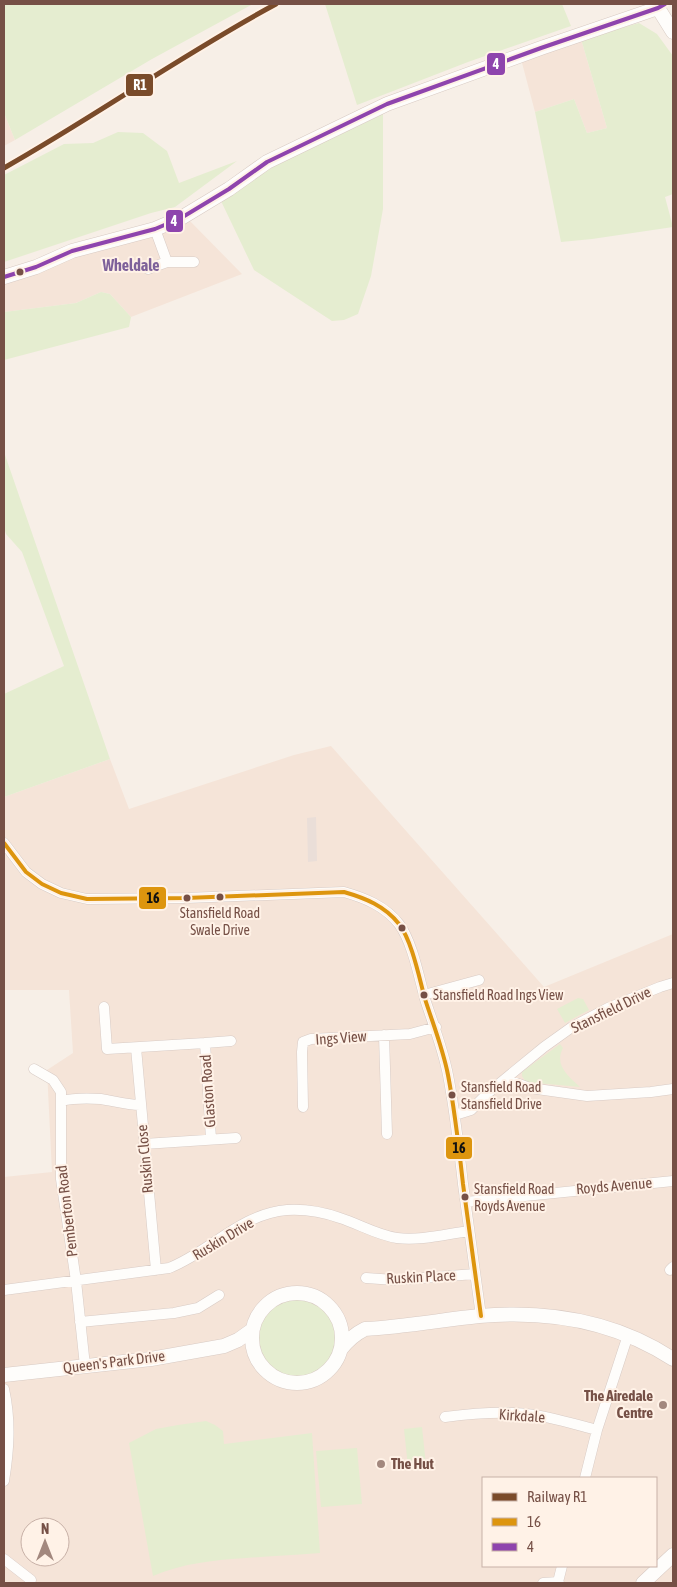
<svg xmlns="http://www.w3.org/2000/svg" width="677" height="1587" viewBox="0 0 677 1587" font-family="'Asap Condensed',sans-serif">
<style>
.residential{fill:#f5e4d8;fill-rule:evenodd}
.industrial{fill:#eaded8}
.green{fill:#e5edd0}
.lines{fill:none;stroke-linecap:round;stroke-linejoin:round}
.street-casing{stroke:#d8cbc5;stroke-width:11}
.secondary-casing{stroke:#d8cac3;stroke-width:15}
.street{stroke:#fefdfb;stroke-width:10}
.secondary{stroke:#fefdfb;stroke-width:14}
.rail{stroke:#e3e1e4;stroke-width:2.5;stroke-dasharray:8 5;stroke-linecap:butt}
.bus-1-casing{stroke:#fff2e7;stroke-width:8}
.bus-2-casing{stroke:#fff2e7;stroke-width:8}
.bus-1{stroke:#dd950e;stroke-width:4}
.bus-2{stroke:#8e44ad;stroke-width:4}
.rail-1-casing{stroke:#fff2e7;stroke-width:9}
.rail-1{stroke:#7a4b2a;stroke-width:5}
.bus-dot{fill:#765046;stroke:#fff2e7;stroke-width:2}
.poi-dot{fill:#a3887e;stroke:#fff2e7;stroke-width:2}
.labels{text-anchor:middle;stroke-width:4;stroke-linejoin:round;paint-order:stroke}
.bus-label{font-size:14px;fill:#765046;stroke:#fff2e7;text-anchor:start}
.street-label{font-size:15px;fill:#765046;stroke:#fff2e7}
.poi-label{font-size:15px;font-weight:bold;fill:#765046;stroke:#fff2e7;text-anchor:end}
.neighbourhood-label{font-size:16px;font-weight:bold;fill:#7e619a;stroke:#fff2e7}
.line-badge{stroke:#fff2e7;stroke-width:2}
.badge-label{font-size:14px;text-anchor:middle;font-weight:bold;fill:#fff}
.pale-badge-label{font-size:14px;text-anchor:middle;font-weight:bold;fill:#111}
</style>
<rect width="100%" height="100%" fill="#f7efe7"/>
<!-- residential -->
<path class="residential" d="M581 39 607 128 587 133 574 99 535 112 521 59Z
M4 113 15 140 4 146Z
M188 219 242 274 131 317 110 294 101 292 76 303 4 312V281Z
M331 746 544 987 673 934V1583H4V1177L52 1172 47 1070 73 1053 69 990H4V797L110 759 129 809 294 755ZM483 1478H656V1566H483ZM30 1527H60V1557H30Z"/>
<!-- industrial -->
<path class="industrial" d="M316 817 317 861 308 862 307 818Z"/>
<!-- green -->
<path class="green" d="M4 4H253L152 59 15 140 4 113Z
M325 4H562L571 26 468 62 357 105Z
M639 23 657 34 673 56V194L665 197 673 227 592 239 561 242 535 112 574 99 587 133 607 128 581 39Z
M383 114V209L371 276 358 314 344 320 332 321 254 270 221 201 276 165Z
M118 132 143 133 167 151 179 183 237 161 175 207 151 213 4 262V175L64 144 93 143Z
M101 292 110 294 131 317 129 327 4 360V312L76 303Z
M4 452 110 759 4 797V694L64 666 22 552 6 534 4 527Z
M578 998 583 999 589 1010 565 1023 557 1009Z
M560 1044 563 1048C554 1065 568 1076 580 1087L526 1082 522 1076V1072Z
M256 1338a41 41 0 1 1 82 0a41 41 0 1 1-82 0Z
M206 1421 215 1425 223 1431 224 1444 312 1433 320 1553C296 1555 272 1556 247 1558 214 1560 184 1563 153 1576L129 1443 156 1429 178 1425Z
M422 1427 426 1465 408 1467 404 1429Z
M357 1448 362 1504 321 1507 316 1451Z"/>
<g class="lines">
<!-- street casing -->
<g class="street-casing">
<path id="street" d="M155 229 167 262
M148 269 167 262H194
M4 843 26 872 42 884 61 893 87 899 186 898 344 892C365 898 385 906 399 924 412 941 419 977 425 999 433 1024 443 1049 448 1075 455 1111 459 1148 463 1184 469 1228 475 1272 481 1316
M424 995 479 980
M104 1007 107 1049 205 1043 211 1139
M384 1035 387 1134
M205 1043 231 1041
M136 1048 156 1270
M34 1069 53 1080 61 1092V1179L76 1281 85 1366
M505 1079 530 1088 587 1096 651 1092 673 1089
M61 1101C74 1098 87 1098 101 1099 114 1101 126 1105 140 1105
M303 1107 302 1052 303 1042 311 1039 410 1034 436 1027
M455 1115 471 1110 488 1093 544 1047 572 1027 608 1008 660 987 673 983
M144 1144 236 1138
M466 1202 673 1181
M670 1270 673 1267
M366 1278 395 1280 475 1274
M4 1290 169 1268C210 1252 240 1214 287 1210 304 1209 323 1212 340 1218 359 1224 377 1235 397 1238 420 1241 446 1234 469 1231
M80 1322 174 1313 198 1308 219 1295
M4 1389C11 1421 9 1450 4 1481
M445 1417C468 1414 491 1412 514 1413 542 1414 570 1423 597 1430
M585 1478 597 1430 628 1335
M4 1559 31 1580
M558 1582 562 1566
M543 1583 558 1582 559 1583"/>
</g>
<!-- secondary casing -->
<g class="secondary-casing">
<path id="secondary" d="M4 277 36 267 72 251 155 229 181 218 229 189 267 162 387 104 541 48 658 8 673 32
M252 1338a45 45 0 1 1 90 0a45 45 0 1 1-90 0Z
M341 1349C348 1340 355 1334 365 1329 403 1327 441 1320 479 1316 548 1310 615 1321 673 1359
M4 1375 151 1359 224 1346 238 1340 252 1330
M643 1583 673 1555"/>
</g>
<!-- street -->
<use href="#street" class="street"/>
<!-- secondary -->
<use href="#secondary" class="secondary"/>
<!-- rail -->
<path class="rail" d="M4 168C96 116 183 54 276 4"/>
<!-- bus-1 casing -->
<g class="bus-1-casing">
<path id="bus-1" d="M4 843 26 872 42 884 61 893 87 899 186 898 344 892C365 898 385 906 399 924 412 941 419 977 425 999 433 1024 443 1049 448 1075 455 1111 459 1148 463 1184 469 1228 475 1272 481 1316"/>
</g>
<!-- bus-2 casing -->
<g class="bus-2-casing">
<path id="bus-2" d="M4 277 36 267 72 251 155 229 181 218 229 189 267 162 387 104 541 48 658 8 665 4"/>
</g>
<!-- bus-1 -->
<use href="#bus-1" class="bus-1"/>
<!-- bus-2 -->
<use href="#bus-2" class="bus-2"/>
<!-- rail-1 casing -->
<g class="rail-1-casing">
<path id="rail-1" d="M4 168C96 116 183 54 276 4"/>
</g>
<!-- rail-1 -->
<use href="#rail-1" class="rail-1"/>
</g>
<!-- markers -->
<g class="bus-dot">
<circle cx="20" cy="272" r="4.5"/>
<circle cx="220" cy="897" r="4.5"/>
<circle cx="187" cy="898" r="4.5"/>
<circle cx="402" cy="928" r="4.5"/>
<circle cx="424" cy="995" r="4.5"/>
<circle cx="452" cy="1095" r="4.5"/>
<circle cx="465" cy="1197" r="4.5"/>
</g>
<g class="poi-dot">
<circle cx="663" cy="1405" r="5"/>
<circle cx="381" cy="1464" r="5"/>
</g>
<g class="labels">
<!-- bus labels -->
<g class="bus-label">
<text x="220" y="918" text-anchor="middle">Stansfield Road<tspan x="220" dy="17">Swale Drive</tspan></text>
<text x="433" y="1000">Stansfield Road Ings View</text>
<text x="461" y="1092">Stansfield Road<tspan x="461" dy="17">Stansfield Drive</tspan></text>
<text x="474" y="1194">Stansfield Road<tspan x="474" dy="17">Royds Avenue</tspan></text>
</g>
<!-- street labels -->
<g class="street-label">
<text transform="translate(611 1010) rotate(-26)" y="5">Stansfield Drive</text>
<text transform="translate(341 1038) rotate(-4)" y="5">Ings View</text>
<text transform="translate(208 1091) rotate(-94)" y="5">Glaston Road</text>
<text transform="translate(145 1159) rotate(-95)" y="5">Ruskin Close</text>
<text transform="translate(614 1186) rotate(-5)" y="5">Royds Avenue</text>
<text transform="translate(67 1211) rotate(-97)" y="5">Pemberton Road</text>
<text transform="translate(223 1239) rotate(-31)" y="5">Ruskin Drive</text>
<text transform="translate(421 1277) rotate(-3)" y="5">Ruskin Place</text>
<text transform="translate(114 1362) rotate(-7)" y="5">Queen's Park Drive</text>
<text transform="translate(522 1416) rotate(4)" y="5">Kirkdale</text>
</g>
<!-- poi labels -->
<g class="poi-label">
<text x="653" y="1401">The Airedale<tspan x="653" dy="17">Centre</tspan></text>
<text x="391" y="1469" text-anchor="start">The Hut</text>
</g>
<!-- neighbourhood labels -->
<g class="neighbourhood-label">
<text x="131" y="271">Wheldale</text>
</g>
</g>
<g class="line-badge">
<rect x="486" y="52" width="20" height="24" rx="5" fill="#8e44ad"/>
<rect x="125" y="73" width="29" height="24" rx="5" fill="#7a4b2a"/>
<rect x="165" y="209" width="19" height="24" rx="5" fill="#8e44ad"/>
<rect x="138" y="886" width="29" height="24" rx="5" fill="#dd950e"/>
<rect x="445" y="1136" width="28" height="24" rx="5" fill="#dd950e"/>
</g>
<g class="badge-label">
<text x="496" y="69">4</text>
<text x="140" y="90">R1</text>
<text x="174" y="226">4</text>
</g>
<g class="pale-badge-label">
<text x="153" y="903">16</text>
<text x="459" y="1153">16</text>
</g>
<!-- border -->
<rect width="677" height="1587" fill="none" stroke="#765046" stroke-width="10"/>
<!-- legend -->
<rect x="482" y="1477" width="175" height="90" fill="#fff2e7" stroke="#c8b1a7"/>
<rect x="492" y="1493" width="25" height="8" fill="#7a4b2a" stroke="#c8b1a7"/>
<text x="527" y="1502" font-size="15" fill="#765046">Railway R1</text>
<rect x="492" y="1518" width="25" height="8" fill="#dd950e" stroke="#c8b1a7"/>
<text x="527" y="1527" font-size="15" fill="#765046">16</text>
<rect x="492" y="1543" width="25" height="8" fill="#8e44ad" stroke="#c8b1a7"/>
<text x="527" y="1552" font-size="15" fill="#765046">4</text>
<!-- north arrow -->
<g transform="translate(45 1542)"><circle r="24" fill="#fff2e7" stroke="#c8b1a7"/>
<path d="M0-4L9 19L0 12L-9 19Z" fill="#a3887e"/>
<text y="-8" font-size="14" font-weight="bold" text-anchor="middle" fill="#765046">N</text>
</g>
</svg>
